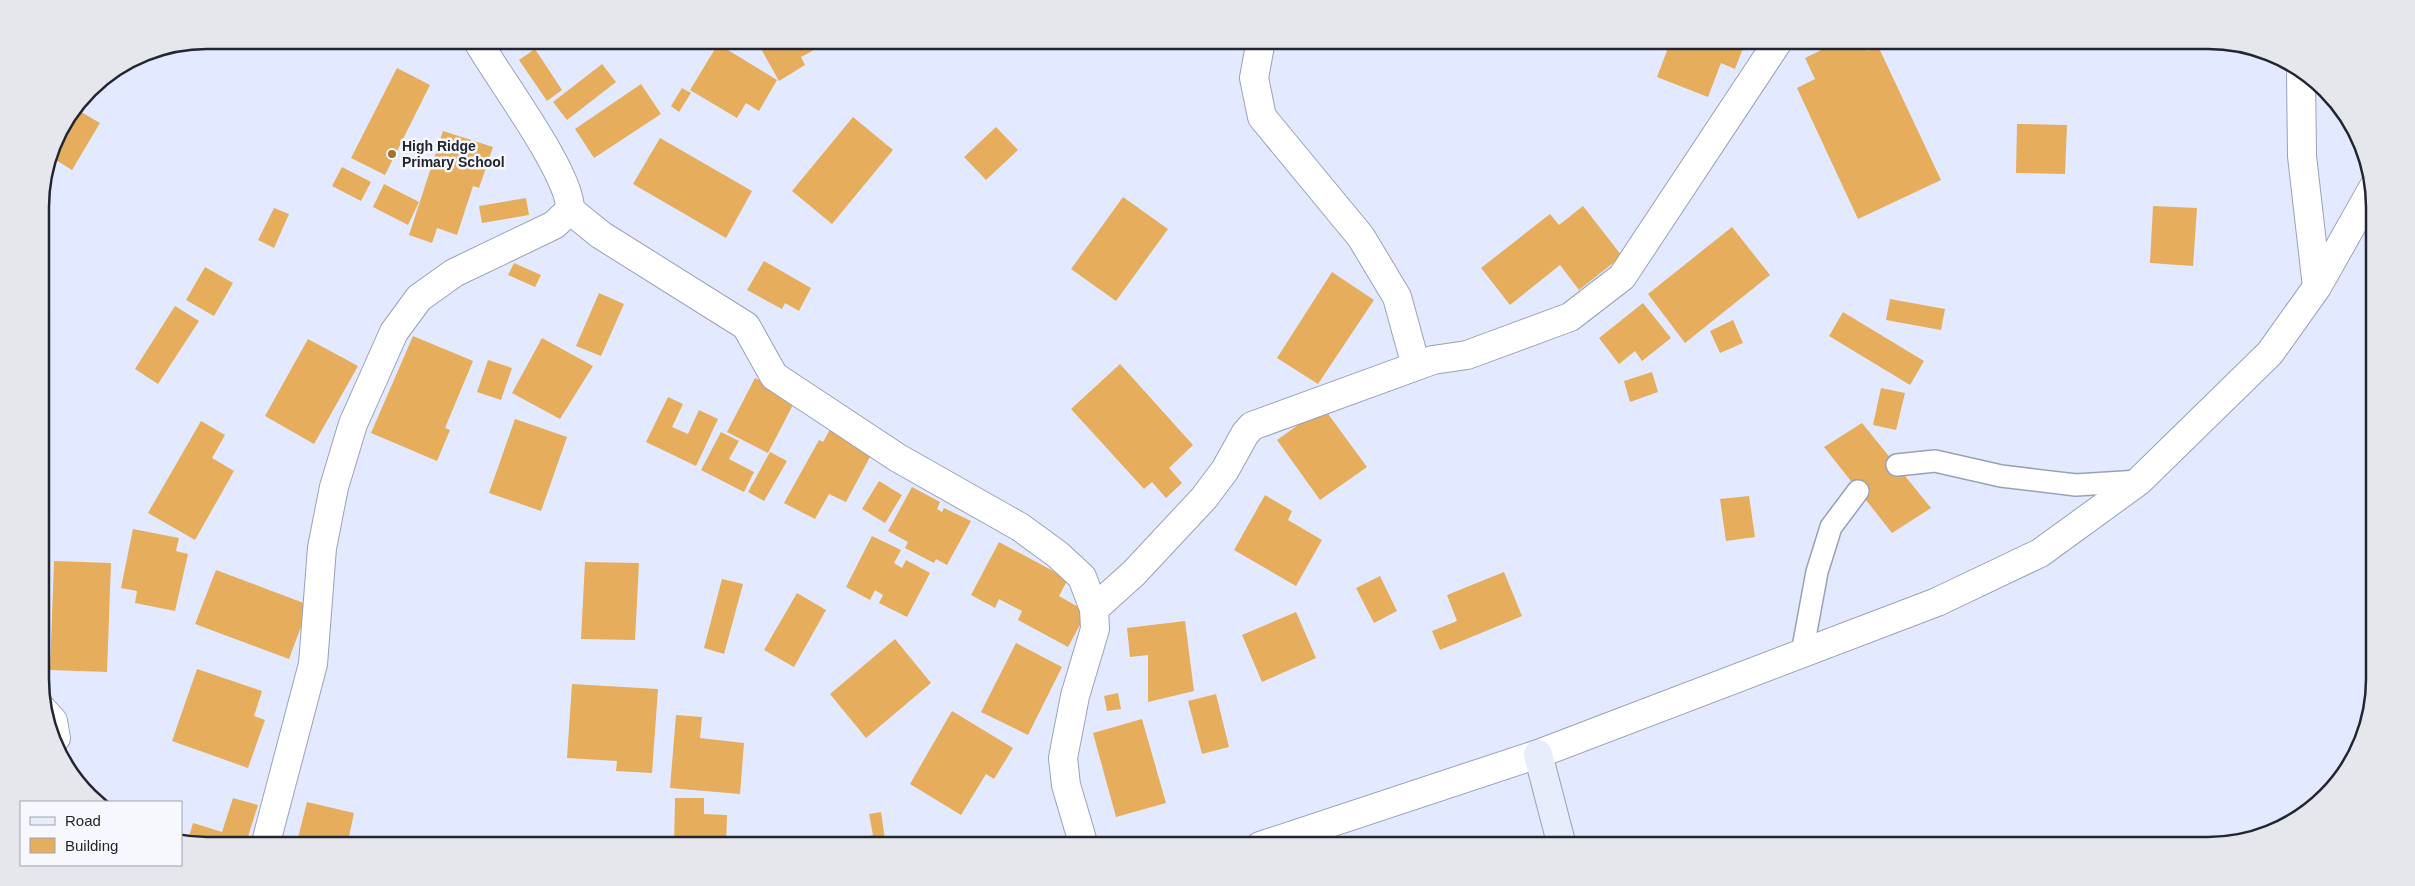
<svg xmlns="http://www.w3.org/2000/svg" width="2415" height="886" viewBox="0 0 2415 886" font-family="Arial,sans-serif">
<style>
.building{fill:#e5ad5c}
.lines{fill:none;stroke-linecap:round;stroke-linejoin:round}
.lane-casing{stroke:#99a1b9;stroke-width:24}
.street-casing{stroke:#99a1b9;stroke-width:30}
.secondary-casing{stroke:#99a1b9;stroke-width:30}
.lane{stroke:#fff;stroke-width:21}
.street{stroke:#fff;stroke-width:28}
.secondary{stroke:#e8edfb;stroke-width:28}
.poi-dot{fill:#a37327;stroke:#f6f8fd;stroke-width:2}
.labels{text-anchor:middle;stroke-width:5;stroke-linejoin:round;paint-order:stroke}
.poi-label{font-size:14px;font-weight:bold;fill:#232630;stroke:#f6f8fd;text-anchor:start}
.rim{fill:none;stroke:#232630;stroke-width:2.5}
</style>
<rect width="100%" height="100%" fill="#e3eaff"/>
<!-- building -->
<path class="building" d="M756 40H811L816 49 801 57 805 65 779 81Z
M1671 40H1746L1735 69 1721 63 1708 97 1657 77Z
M1842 40H1861L1867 51 1878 46 1941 180 1858 219 1797 88 1815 79 1805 58Z
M718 44 777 80 759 111 746 103 737 118 690 90Z
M535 49 562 90 547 101 519 60Z
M602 64 616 82 567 120 553 102Z
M397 68 430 85 385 175 351 158Z
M641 84 661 114 594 158 575 129Z
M682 88 691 93 679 112 671 106Z
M76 109 100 123 72 170 51 157 57 133Z
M853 117 893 150 832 224 792 191Z
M2017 124 2067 125 2065 174 2016 173Z
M996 127 1018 150 986 180 964 157Z
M443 131 493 147 479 188 473 186 457 235 437 228 432 243 409 235Z
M660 138 752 191 726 238 633 184Z
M342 167 371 182 361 201 332 186Z
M384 184 419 202 408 225 373 207Z
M1123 197 1168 229 1116 301 1071 269Z
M526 198 529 215 482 223 479 206Z
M1583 206 1622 256 1579 290 1560 265 1510 305 1481 268 1550 214 1559 225Z
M2153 206 2197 208 2193 266 2150 263Z
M274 208 289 214 274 248 258 240Z
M1732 227 1770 275 1685 343 1648 294Z
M764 261 811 288 799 311 785 303 782 309 747 290Z
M514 263 541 275 535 287 508 275Z
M205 267 233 283 214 316 186 300Z
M1332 272 1374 300 1318 384 1277 358Z
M599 293 624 304 601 356 576 346Z
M1890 299 1945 309 1941 330 1886 320Z
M1643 303 1671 338 1642 361 1635 351 1619 364 1599 338Z
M175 306 199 321 158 384 135 369Z
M1843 312 1924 361 1910 385 1829 336Z
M1733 320 1743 343 1720 353 1710 331Z
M413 336 473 361 445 428 450 430 437 461 371 433Z
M542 338 593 366 560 419 512 393Z
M308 339 358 366 314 444 265 416Z
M488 360 512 368 501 400 477 392Z
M1120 364 1193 445 1169 468 1182 483 1166 498 1152 482 1144 489 1071 409Z
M1652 372 1658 392 1630 402 1624 381Z
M755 378 796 399 768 453 727 432Z
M1881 388 1905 393 1896 430 1873 425Z
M668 397 683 404 672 427 688 434 699 410 718 419 696 466 646 442Z
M1323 407 1367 467 1320 500 1277 440Z
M515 419 567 437 541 511 489 493Z
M201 421 225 435 212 458 234 471 195 540 148 513Z
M834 422 872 453 846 502 829 494 815 519 784 503 819 440 823 442Z
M1862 423 1931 508 1892 533 1824 447Z
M721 432 739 441 729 459 754 472 744 492 701 470Z
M770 452 787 461 764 501 748 492Z
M879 481 902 495 885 523 862 509Z
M912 487 940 502 937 509 942 512 944 508 971 521 947 565 936 559 934 563 905 548 908 542 888 531Z
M1265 495 1292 511 1288 520 1322 540 1296 586 1234 550Z
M1749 496 1755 537 1726 541 1720 499Z
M133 529 179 538 176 551 188 554 175 611 135 603 137 591 121 588Z
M872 536 901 550 894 563 902 568 906 560 930 573 907 617 879 603 883 595 875 590 870 600 846 587Z
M999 542 1068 579 1059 596 1087 612 1068 647 1018 620 1022 611 999 599 995 608 971 595Z
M54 561 111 563 107 672 50 670Z
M585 562 639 563 635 640 581 639Z
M216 570 309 605 289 659 195 624Z
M1504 572 1522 616 1440 650 1432 631 1457 621 1447 595Z
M1380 576 1397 611 1374 623 1356 588Z
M722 579 743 584 724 654 704 648Z
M797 593 826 610 794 667 764 650Z
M1296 612 1316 658 1262 682 1242 635Z
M1185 621 1194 691 1148 702V655L1130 657 1127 628Z
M895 639 931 683 866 738 830 694Z
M1016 643 1062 667 1028 735 981 712Z
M197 669 262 691 254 716 265 720 248 768 172 741Z
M572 684 658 689 652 773 616 771 617 761 567 758Z
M1118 693 1121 709 1107 711 1104 696Z
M1216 694 1229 747 1202 754 1188 701Z
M952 711 1013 748 994 779 986 774 961 815 910 784Z
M676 715 702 717 700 738 744 743 740 794 670 788Z
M1142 719 1166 803 1116 817 1093 733Z
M233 798 258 805 245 846H206L187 843 193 823 222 832Z
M675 798H704V814L727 815 726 846H674Z
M307 802 354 813 347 846H296Z
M881 812 886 846H865L863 837 873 835 869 814Z
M595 837 649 839V846H594Z
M835 842 836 846H823V845Z"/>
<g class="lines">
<!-- lane casing -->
<g class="lane-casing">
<path id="lane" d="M1897 465 1935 461 2001 476 2076 485 2139 481
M1802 653 1817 572 1831 527 1858 491"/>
</g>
<!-- street casing -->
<g class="street-casing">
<path id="street" d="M1261 40 1254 78 1262 117 1361 237 1397 297 1416 366
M2301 75 2302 156 2317 287
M570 210 601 235 746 326 774 376 898 458 1020 527 1057 554 1082 577 1094 609 1095 629 1075 696 1063 758 1066 785 1084 846
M1094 609 1134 573 1204 498 1225 470 1245 434 1252 426 1433 360 1467 355 1570 317 1622 277 1779 40
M43 710 53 721 56 738
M265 846 313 664 322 548 334 487 353 424 394 332 419 298 454 273 554 225 570 210C572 175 497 76 477 40
M1260 846 1538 754 1937 602 2040 553 2139 481 2270 353 2317 287 2374 186"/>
</g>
<!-- secondary casing -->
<g class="secondary-casing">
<path id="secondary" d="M1538 754 1562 846"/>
</g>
<!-- lane -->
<use href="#lane" class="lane"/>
<!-- street -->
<use href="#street" class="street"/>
<!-- secondary -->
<use href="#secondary" class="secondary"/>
</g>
<!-- markers -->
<circle class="poi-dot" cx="392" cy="154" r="5"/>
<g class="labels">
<!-- poi labels -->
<g class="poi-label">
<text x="402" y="151">High Ridge<tspan x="402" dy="16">Primary School</tspan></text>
</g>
</g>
<!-- crop -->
<path d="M0 0H2415V886H0ZM207 49H2208A158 158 0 0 1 2366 207V679A158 158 0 0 1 2208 837H207A158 158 0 0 1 49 679V207A158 158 0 0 1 207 49Z" fill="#e5e7ed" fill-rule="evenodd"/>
<path class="rim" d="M207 49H2208A158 158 0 0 1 2366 207V679A158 158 0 0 1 2208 837H207A158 158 0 0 1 49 679V207A158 158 0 0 1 207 49Z"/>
<!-- legend -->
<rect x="20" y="801" width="162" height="65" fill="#f6f8fd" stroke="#a2a4ab"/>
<rect x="30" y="817" width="25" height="8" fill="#e8edfb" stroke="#a2a4ab"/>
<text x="65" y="826" font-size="15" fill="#232630">Road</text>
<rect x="30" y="838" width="25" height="15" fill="#e5ad5c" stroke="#a2a4ab"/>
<text x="65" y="851" font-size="15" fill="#232630">Building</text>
</svg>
